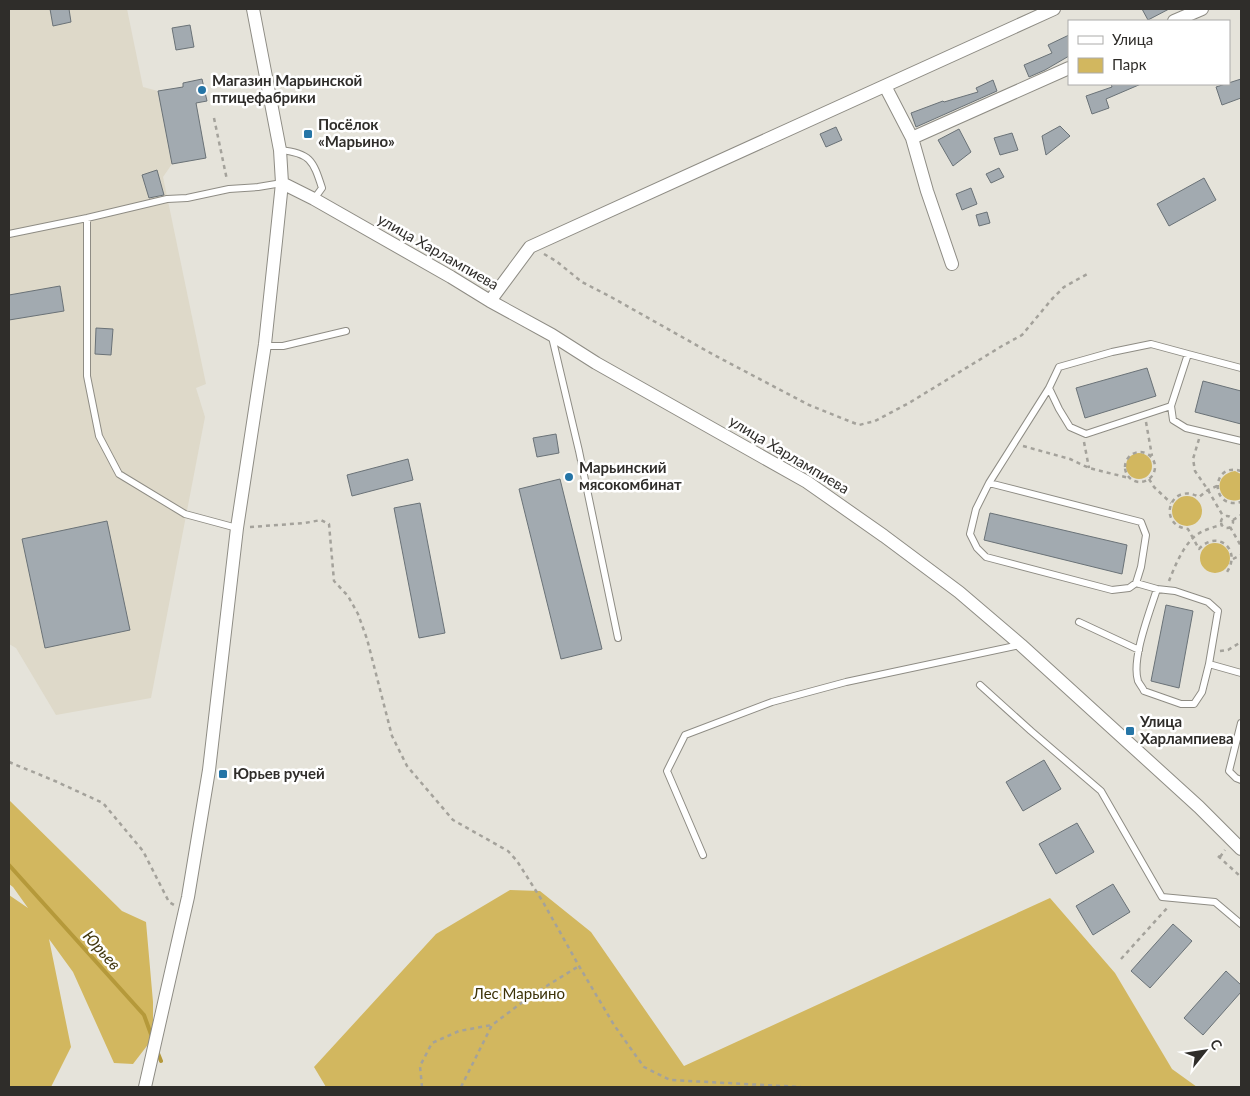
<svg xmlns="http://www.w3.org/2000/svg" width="1250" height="1096" viewBox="0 0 1250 1096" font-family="Lato,sans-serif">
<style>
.built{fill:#ded9c9}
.green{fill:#d2b75f}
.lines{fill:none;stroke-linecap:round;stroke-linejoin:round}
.stream{stroke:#b5993a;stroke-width:4}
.building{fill:#a2aab0;stroke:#6a7277}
.service-casing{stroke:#8e8c84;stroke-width:8}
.minor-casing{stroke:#8e8c84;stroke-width:14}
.path{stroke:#a4a29b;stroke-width:2.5;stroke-dasharray:4 4;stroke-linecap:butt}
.service{stroke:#fff;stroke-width:6}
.minor{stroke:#fff;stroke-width:12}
.poi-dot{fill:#2575a6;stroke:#fff;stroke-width:2}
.labels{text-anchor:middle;stroke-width:5;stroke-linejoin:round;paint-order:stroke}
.poi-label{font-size:15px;font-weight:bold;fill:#2f2d2a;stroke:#fff;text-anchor:start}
.street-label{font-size:15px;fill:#2f2d2a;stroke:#fff}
.park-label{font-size:15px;fill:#3d3208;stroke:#fff}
.water-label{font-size:16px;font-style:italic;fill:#42370e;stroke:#fff}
</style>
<rect width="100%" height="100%" fill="#e5e3da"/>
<!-- built -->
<path class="built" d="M9 9H127L143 87 158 91 183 87V83L202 79 207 101 196 103 206 158 172 164 163 177 206 384 196 388 205 417 151 698 56 715 16 648 9 644Z"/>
<!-- green -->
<path class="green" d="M1126 466a13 13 0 1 1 26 0a13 13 0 1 1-26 0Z
M1235 471 1241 474V499C1219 508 1209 475 1235 471Z
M1172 511a15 15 0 1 1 30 0a15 15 0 1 1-30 0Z
M1200 558a15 15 0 1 1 30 0a15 15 0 1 1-30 0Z
M9 800 122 911 146 922 153 1002V1038L133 1064 114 1063 73 972 49 939 71 1047 51 1087H9V895L28 908 13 887 9 884Z
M510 890 540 891 591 932 684 1066 1050 898 1115 973 1172 1069 1197 1087H326L314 1067 436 934Z"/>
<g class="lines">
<!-- stream -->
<path class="stream" d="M9 865 144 1015 152 1037
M157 1051 161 1061"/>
</g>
<!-- building -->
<path class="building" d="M50 9H69L71 22 53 26Z
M1142 9H1169L1148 20Z
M190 25 194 47 176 50 172 28Z
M1069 35V56L1045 70 1029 77 1024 65 1052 53 1048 45Z
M202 79 207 101 196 103 206 158 172 164 158 91 183 87V83Z
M1241 79V98L1222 105 1216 87Z
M993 80 997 91 916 127 911 113 943 101 944 102 978 92 976 88Z
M1111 84H1141L1106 99 1109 108 1092 114 1086 96 1112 87Z
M1060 126 1070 136 1046 155 1042 136Z
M836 127 842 140 826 147 820 134Z
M959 129 971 152 953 166 938 140Z
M1012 133 1018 150 1000 155 994 138Z
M999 168 1004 177 991 183 986 174Z
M157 170 164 195 149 198 142 175Z
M1204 178 1216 200 1169 226 1157 204Z
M971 188 977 204 962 210 956 194Z
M987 212 990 223 979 226 976 215Z
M60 286 64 311 9 320V295Z
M96 328 113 329 111 355 95 354Z
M1147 368 1156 396 1085 418 1076 388Z
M1203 381 1241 391V424L1195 412Z
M556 434 559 453 537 457 533 438Z
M408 459 413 480 352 496 347 475Z
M560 479 602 649 561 659 519 489Z
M420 503 445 633 419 638 394 508Z
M990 513 1127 545 1122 574 984 540Z
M107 521 130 630 45 648 22 539Z
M1166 605 1193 611 1179 688 1151 681Z
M1044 760 1061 789 1023 811 1006 782Z
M1077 823 1094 852 1056 874 1039 844Z
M1113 884 1130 912 1093 935 1076 906Z
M1173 924 1192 941 1150 988 1131 971Z
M1226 971 1241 985V992L1203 1035 1184 1018Z"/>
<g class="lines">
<!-- service casing -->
<g class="service-casing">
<path id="service" d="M280 150C310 153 313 160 322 188L314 199
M87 218V376L99 436 119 474 185 514 237 528
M9 234 87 218 167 199 187 198 229 189 258 187 282 183
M552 337 579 451 618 638
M265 344 269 346H283L346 331
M1188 354 1241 368
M1049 388 1059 367 1112 352 1151 344 1188 354 1171 406 1086 434 1070 427 1059 409 1049 388 989 483 976 509 970 534 977 548 986 557 1112 590 1129 588 1136 583 1157 589 1175 591 1208 602 1218 611 1209 664
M1171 406 1173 420 1186 428 1241 441
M989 483 1141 522 1146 535 1141 567 1136 583
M1157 589C1150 611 1131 659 1138 681 1140 685 1143 688 1144 691L1181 704H1194L1202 692 1209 664 1241 673
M1079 622 1139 650
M980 685 1031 731 1101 791 1162 897 1215 902 1241 924
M1241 723 1229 771 1236 778 1241 780
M703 855 667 771 685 735 772 702 846 682 1020 645"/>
</g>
<!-- minor casing -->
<g class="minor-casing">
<path id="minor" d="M1174 21 1202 9
M885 86 912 138 927 191 952 264
M912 138 1069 68
M282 183 314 199 451 277 490 301 552 335 596 363 807 482 884 536 959 592 1021 645 1199 807 1241 849
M490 301 530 247 1054 9
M145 1087 188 897 209 770 237 528 265 344 276 241 282 183 280 150 253 9"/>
</g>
<!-- path -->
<path class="path" d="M214 118 227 180
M544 254 556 261 582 282 611 297 714 355 809 405 859 425 875 421 909 403 1002 346 1022 335 1052 299 1064 287 1089 273
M1146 422 1152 456
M1199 439 1193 459 1195 471 1208 490 1223 516
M1084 442 1089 468
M1023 446 1070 459 1089 468 1129 478
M1125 467a15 15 0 1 1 30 0a15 15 0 1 1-30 0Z
M1241 471C1210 461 1210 511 1241 502
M1149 479 1154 487 1171 503
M1217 486 1208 490 1199 497C1170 481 1156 525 1188 529L1199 549C1217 529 1242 549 1227 572
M1221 522a6 6 0 1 1 12 0a6 6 0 1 1-12 0Z
M1233 520 1241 515
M250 527 305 523 321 520 329 524 334 581 348 596 358 614 367 639 392 736 407 766 453 820 508 851 517 861 543 902 579 966 614 1025 644 1067 670 1080 801 1087
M1230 527 1241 546
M1233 559 1241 555
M1169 581C1174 568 1182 549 1192 539 1199 531 1211 528 1221 525
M1220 651 1228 650 1241 642
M9 762 55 781 103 803 143 851 169 902 174 905
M1218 856 1241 877
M1220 857 1225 850
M1121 959 1168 907
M422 1087 420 1066 432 1043 459 1031 492 1025
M461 1087 492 1025 532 995 579 966"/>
<!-- service -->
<use href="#service" class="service"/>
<!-- minor -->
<use href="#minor" class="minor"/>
</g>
<!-- markers -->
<g class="poi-dot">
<circle cx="202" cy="90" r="5"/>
<rect x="303" y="129" width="10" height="10" rx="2.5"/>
<circle cx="569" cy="477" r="5"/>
<rect x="1125" y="726" width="10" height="10" rx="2.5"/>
<rect x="218" y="769" width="10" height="10" rx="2.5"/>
</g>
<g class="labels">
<!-- poi labels -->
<g class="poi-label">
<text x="212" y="86">Магазин Марьинской<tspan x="212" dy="17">птицефабрики</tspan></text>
<text x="318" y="130">Посёлок<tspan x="318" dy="17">«Марьино»</tspan></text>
<text x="579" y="473">Марьинский<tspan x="579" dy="17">мясокомбинат</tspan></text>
<text x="1140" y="727">Улица<tspan x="1140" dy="17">Харлампиева</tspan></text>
<text x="233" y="779">Юрьев ручей</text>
</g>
<!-- street labels -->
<g class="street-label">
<text transform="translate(438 252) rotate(30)" y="5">улица Харлампиева</text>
<text transform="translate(789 455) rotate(31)" y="5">улица Харлампиева</text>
</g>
<!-- park labels -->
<g class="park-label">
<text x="519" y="999">Лес Марьино</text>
</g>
<!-- water labels -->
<g class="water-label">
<text transform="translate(102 950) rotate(48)" y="6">Юрьев</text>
</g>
</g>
<!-- border -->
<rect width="1250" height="1096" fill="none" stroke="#2f2d2a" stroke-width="20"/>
<!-- legend -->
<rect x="1068" y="20" width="162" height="65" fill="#ffffff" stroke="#acabaa"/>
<rect x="1078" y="36" width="25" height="8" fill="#ffffff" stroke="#acabaa"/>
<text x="1112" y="45" font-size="15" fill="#2f2d2a">Улица</text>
<rect x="1078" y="58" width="25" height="15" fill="#d2b75f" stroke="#acabaa"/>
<text x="1112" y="70" font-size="15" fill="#2f2d2a">Парк</text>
<!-- north arrow -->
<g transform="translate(1205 1051) rotate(60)" stroke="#ffffff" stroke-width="4" paint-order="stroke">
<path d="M0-4L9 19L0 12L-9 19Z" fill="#2f2d2a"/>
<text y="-8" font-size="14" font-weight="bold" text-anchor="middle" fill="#2f2d2a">С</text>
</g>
</svg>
